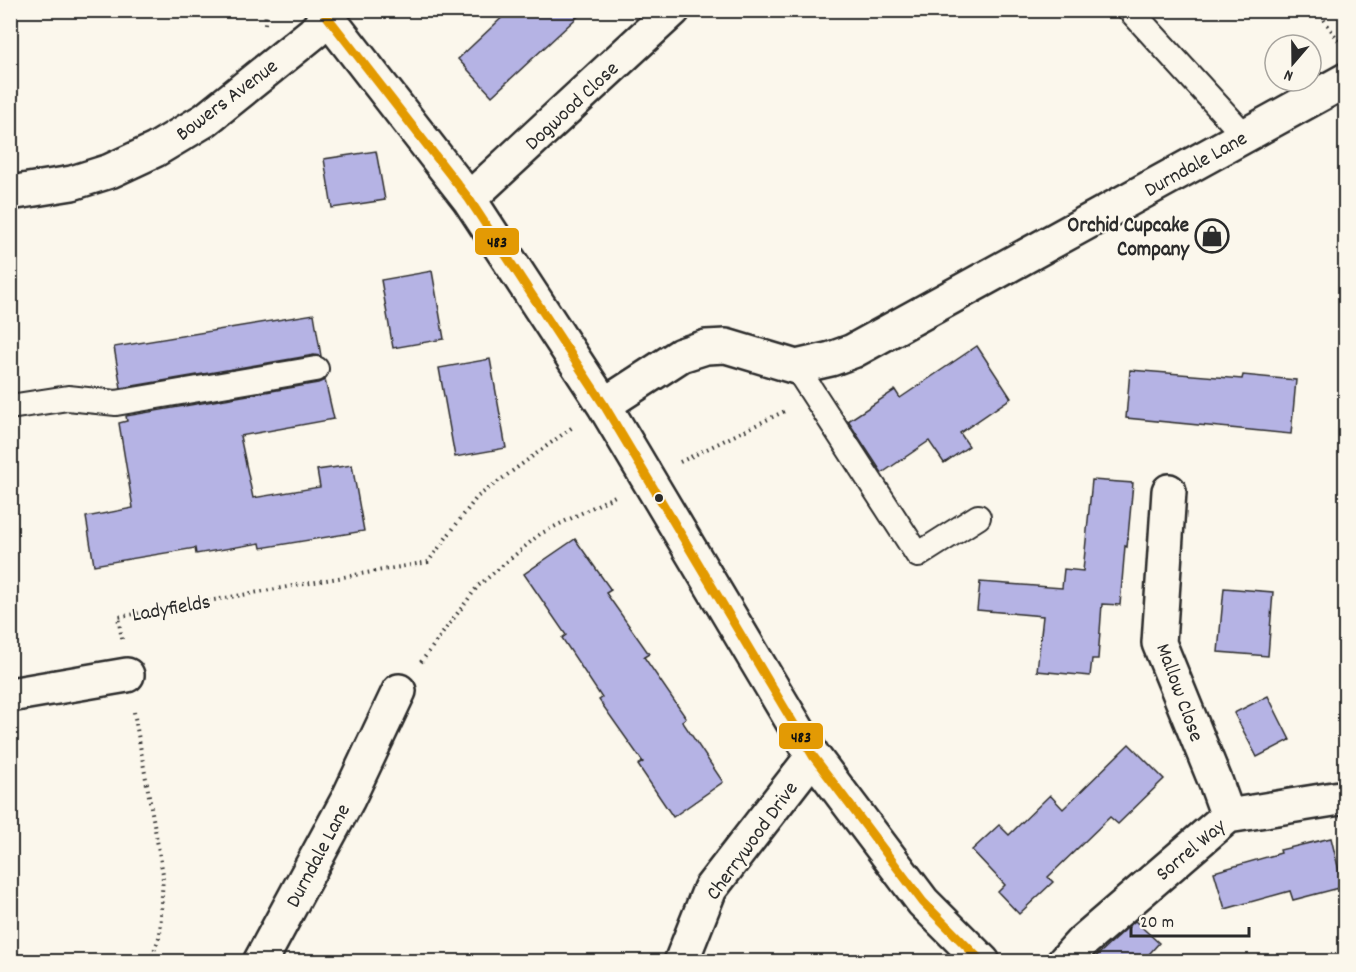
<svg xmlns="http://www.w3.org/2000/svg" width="1356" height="972" viewBox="0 0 1356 972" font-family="Dekko,sans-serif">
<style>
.building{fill:#b5b3e4;stroke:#2b2b2b;stroke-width:1.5}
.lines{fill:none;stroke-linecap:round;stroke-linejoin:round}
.lane-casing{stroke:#2b2b2b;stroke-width:28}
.street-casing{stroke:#2b2b2b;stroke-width:38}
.path{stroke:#2b2b2b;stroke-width:4;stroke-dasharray:1.5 4.5;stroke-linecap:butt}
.lane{stroke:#fbf7ec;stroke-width:24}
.street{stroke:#fbf7ec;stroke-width:33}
.bus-1-casing{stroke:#fbf7ec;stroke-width:14}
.bus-1{stroke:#e39a04;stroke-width:9}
.bus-dot{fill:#2b2b2b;stroke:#fbf7ec;stroke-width:2}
.labels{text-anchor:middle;stroke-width:4.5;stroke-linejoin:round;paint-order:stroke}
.street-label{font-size:21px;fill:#2b2b2b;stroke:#fbf7ec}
.poi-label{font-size:21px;font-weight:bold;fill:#2b2b2b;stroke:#fbf7ec;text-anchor:end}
.line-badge{stroke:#fbf7ec;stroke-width:2}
.pale-badge-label{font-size:16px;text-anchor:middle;font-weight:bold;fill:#111}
</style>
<rect width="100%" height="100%" fill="#fbf7ec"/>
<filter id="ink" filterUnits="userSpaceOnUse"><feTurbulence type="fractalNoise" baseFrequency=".0167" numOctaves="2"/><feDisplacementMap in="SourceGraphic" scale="12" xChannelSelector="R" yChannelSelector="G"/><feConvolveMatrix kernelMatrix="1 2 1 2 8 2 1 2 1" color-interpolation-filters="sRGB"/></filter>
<g filter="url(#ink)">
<!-- building -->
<path class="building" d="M510 10H585L492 96 458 59Z
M376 151 385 200 332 208 324 159Z
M432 271 444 339 393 348 381 280Z
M314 314 321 356 314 355 121 388 114 347Z
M977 346 1011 398 960 433 969 446 944 463 929 441 882 473 848 421 895 390 900 398Z
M490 359 506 448 455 457 439 368Z
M1130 370 1242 379 1243 375 1296 380 1291 434 1126 418Z
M325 380 334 419 240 436 253 498 320 487 317 470 352 465 364 531 261 548 260 543 196 554 195 548 94 565 86 517 133 508 119 423 127 421 126 416 318 383Z
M1092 480 1133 483 1127 547 1125 546 1120 605 1102 604 1098 659H1092L1090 676 1037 671 1043 616 977 610 980 582 1062 588 1064 569 1083 571Z
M575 539 611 590 606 593 649 654 644 657 686 718 682 721 723 782 673 817 638 765 643 762 599 700 602 698 562 638 566 635 524 574Z
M1224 588 1273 592 1268 656 1218 652Z
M1268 696 1290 740 1257 757 1234 713Z
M1129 744 1164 779 1118 824 1110 817 1048 877 1053 882 1019 914 998 892 1005 885 972 850 999 825 1009 835 1050 795 1063 809Z
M1331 838 1343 887 1293 900 1290 891 1225 909 1214 872 1281 853 1280 850Z
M1135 921 1159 943 1142 962H1090Z"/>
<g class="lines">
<!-- lane casing -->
<g class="lane-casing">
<path id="lane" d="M1130 10 1245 136
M796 367 918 555 978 517
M10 407 68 398 116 403 316 369"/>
</g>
<!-- street casing -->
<g class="street-casing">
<path id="street" d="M322 10 469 199 604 405 813 756 923 902 983 962
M10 193 72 183 110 171 155 150 205 120 313 33 329 17
M469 199 673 10
M604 405 681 355 706 347 726 346 796 367 831 359 853 351 1346 80
M1169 491 1159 643 1216 783 1228 816
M10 695 127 675
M260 962 348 799 399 691
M681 962 710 889 813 756
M1064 962 1082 942 1228 816 1346 797"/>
</g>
<!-- path -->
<path class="path" d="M1317 10 1341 44
M265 24 266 10
M680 462 787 410
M122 639 118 617 428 562 477 497 574 426
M421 662 478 586 540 534 615 496
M134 712 163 874 160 935 150 962"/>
<!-- lane -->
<use href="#lane" class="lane"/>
<!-- street -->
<use href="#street" class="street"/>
<!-- bus-1 casing -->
<g class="bus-1-casing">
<path id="bus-1" d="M322 10 469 199 604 405 813 756 923 902 982 962"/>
</g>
<!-- bus-1 -->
<use href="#bus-1" class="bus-1"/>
</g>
</g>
<!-- icons -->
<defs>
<g id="shop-ring" transform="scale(1.725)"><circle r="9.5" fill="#fbf7ec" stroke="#2b2b2b" stroke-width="1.5"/><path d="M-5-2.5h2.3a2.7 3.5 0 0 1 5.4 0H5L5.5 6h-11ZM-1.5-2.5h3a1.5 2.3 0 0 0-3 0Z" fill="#2b2b2b"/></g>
</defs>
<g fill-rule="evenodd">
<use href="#shop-ring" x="1212" y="236"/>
</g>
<!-- markers -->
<circle class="bus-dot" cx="659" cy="498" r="5"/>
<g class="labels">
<!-- street labels -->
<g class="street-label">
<text transform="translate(226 99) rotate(-37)" y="7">Bowers Avenue</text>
<text transform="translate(571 105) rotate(-43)" y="7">Dogwood Close</text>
<text transform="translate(1195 163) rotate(-29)" y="7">Durndale Lane</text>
<text transform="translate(171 607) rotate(-10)" y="7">Ladyfields</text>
<text transform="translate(1181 692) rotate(70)" y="7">Mallow Close</text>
<text transform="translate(751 840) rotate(-54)" y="7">Cherrywood Drive</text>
<text transform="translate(1190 849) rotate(-40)" y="7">Sorrel Way</text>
<text transform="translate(317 855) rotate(-62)" y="7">Durndale Lane</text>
</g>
<!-- poi labels -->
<g class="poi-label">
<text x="1189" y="231">Orchid Cupcake<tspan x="1189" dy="24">Company</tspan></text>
</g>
</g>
<g class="line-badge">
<rect x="474" y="227" width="46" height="29" rx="6" fill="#e39a04"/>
<rect x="778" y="722" width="46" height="28" rx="6" fill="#e39a04"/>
</g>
<g class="pale-badge-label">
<text x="497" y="247">483</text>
<text x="801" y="742">483</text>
</g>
<!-- margin -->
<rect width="1356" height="972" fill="none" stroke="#fbf7ec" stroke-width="36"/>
<rect x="18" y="18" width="1320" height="936" fill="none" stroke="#2b2b2b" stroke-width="2" filter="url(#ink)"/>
<!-- north arrow -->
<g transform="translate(1293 63) rotate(200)"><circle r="28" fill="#fbf7ec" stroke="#a8a59f" stroke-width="1.5"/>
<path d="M0-4.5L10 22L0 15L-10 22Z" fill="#2b2b2b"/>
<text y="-9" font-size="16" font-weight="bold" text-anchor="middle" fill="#2b2b2b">N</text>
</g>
<!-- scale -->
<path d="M1131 927v9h118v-9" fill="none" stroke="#2b2b2b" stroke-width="3"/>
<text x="1140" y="927" font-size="18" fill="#2b2b2b" stroke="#fbf7ec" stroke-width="4.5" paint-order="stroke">20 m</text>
</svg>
